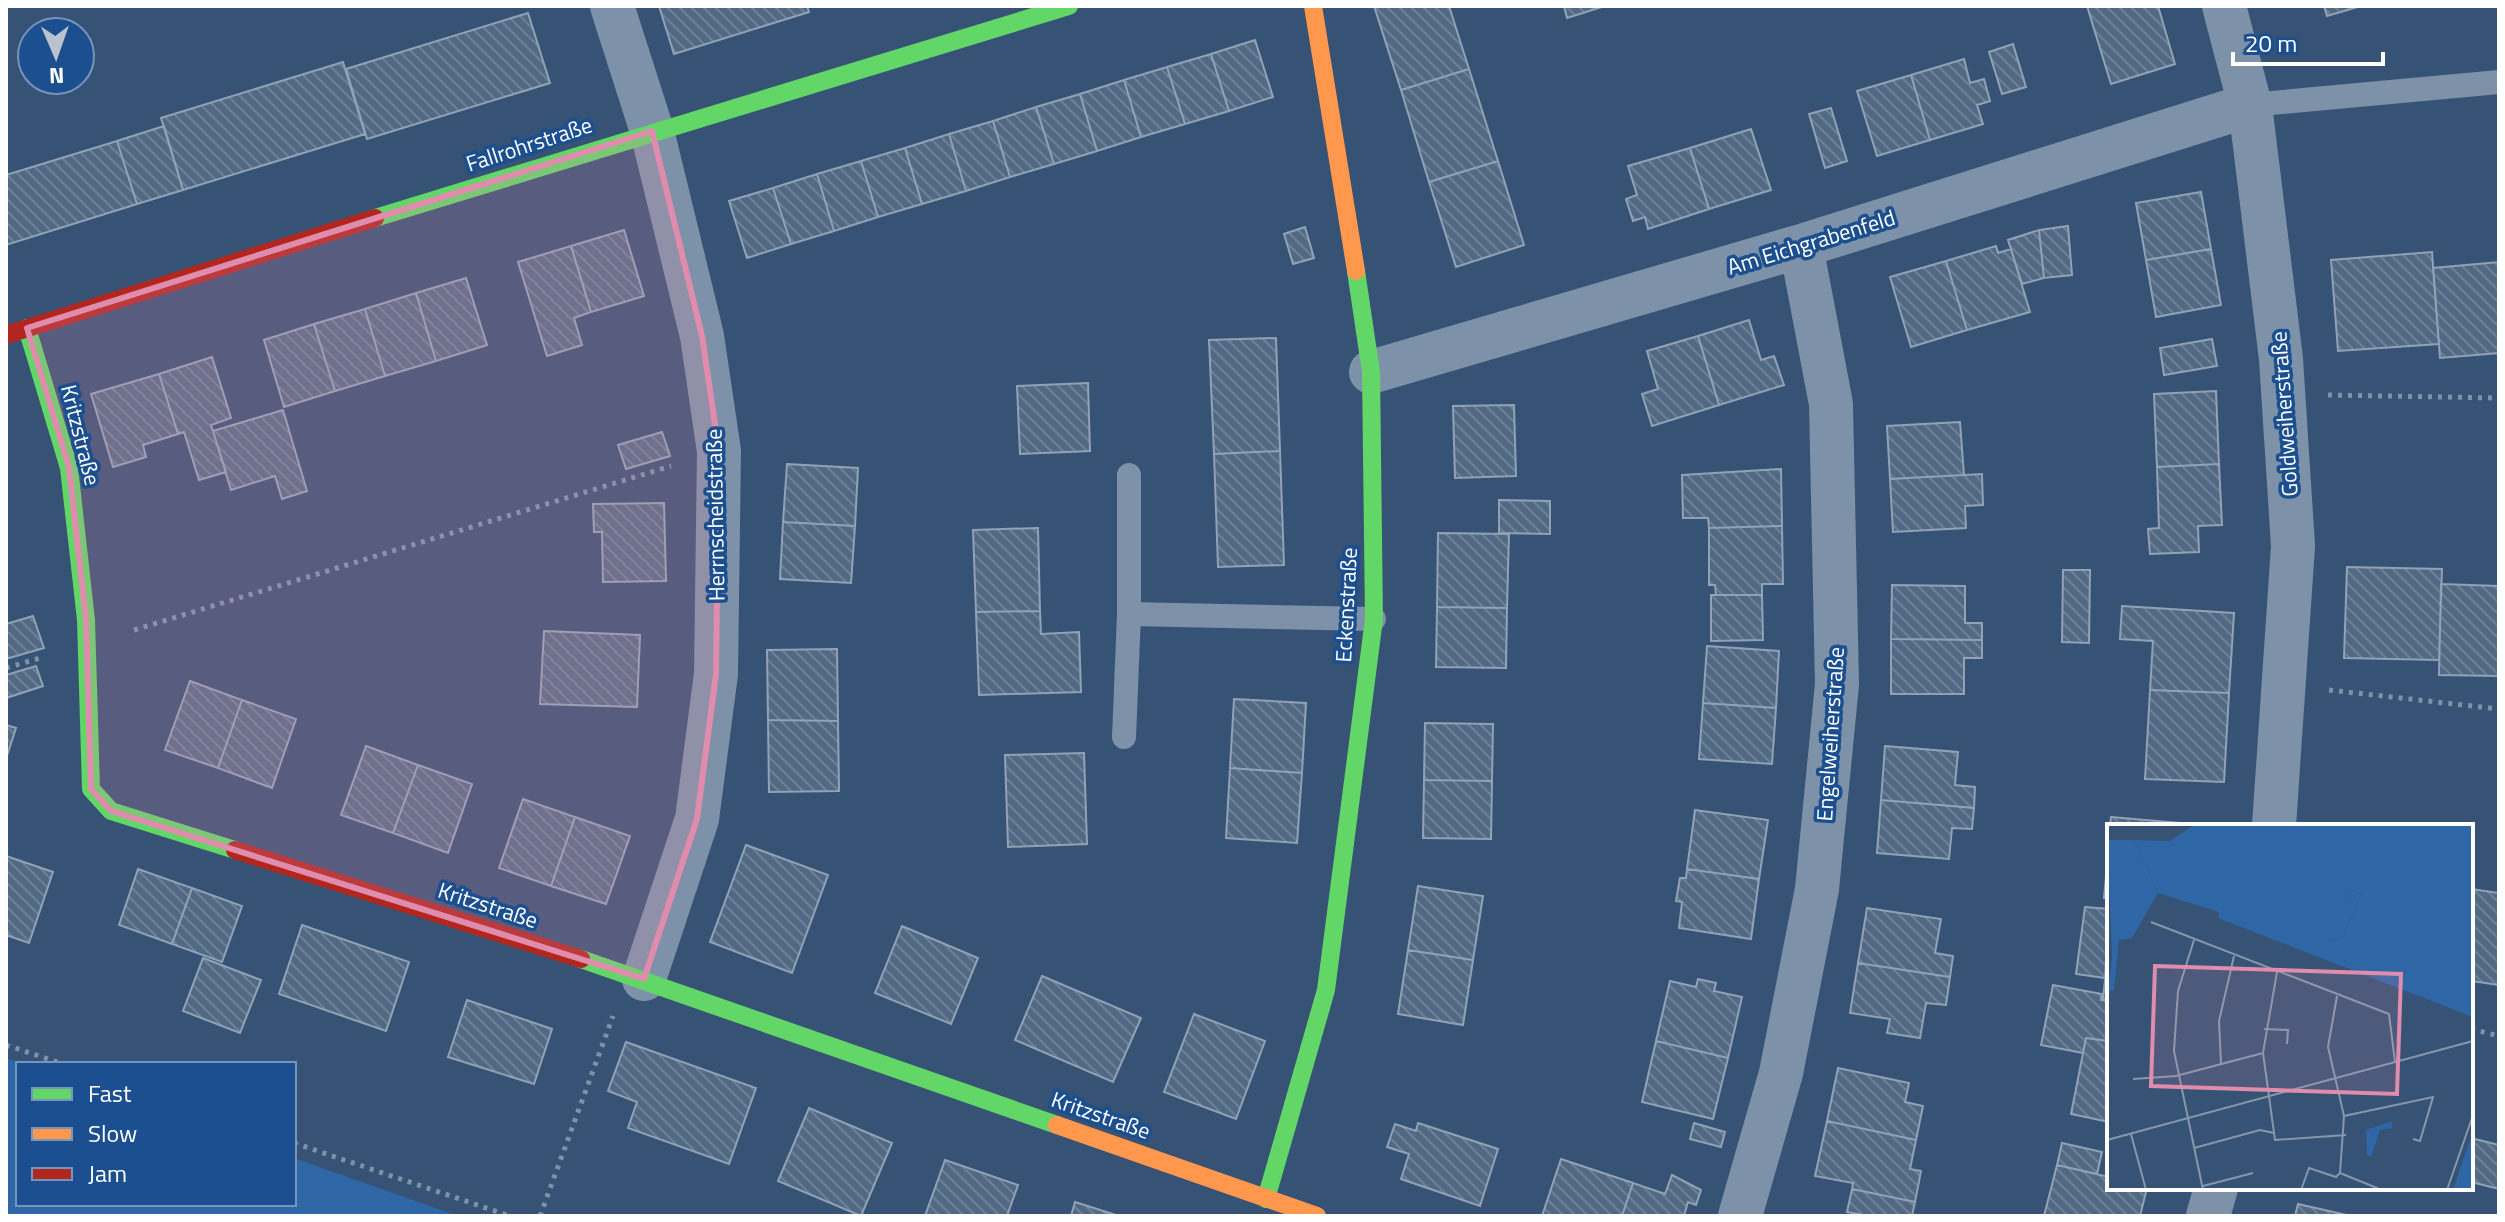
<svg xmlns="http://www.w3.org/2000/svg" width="2505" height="1222" viewBox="0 0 2505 1222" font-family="'Titillium Web',sans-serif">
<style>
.green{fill:#2f66a5}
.building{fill:url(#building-back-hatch);stroke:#92a2b6;stroke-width:2}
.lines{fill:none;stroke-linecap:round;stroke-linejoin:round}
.path{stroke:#7d92a8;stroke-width:5;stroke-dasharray:4 6;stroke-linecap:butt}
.lane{stroke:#7d92a8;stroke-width:24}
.street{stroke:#7d92a8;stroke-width:44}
.fast{stroke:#63d668;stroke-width:18}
.slow{stroke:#ff974d;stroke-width:18}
.jam{stroke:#b3261e;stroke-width:18}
.marked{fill:#e08cad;fill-opacity:0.2;stroke:#e08cad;stroke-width:6;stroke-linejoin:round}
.labels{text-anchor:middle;stroke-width:7;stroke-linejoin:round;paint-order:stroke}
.street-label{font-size:22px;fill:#fff;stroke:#1b4f8f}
.inset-road{fill:none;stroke:#8697ac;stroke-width:2}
.view{fill:#e08cad;fill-opacity:0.15;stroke:#e08cad;stroke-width:4}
.inset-edge{fill:none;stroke:#fff;stroke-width:4}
</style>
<defs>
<pattern id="building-back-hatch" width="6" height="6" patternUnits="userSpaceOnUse" patternTransform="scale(2)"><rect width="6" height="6" fill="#526984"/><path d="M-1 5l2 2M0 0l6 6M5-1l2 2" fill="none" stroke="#6c8096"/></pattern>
</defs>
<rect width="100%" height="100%" fill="#365274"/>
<!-- green -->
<path class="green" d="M6 1058 24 1064H18V1204H294V1158L458 1216H6Z"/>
<!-- building -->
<path class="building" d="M659 6H807L809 12 674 54Z
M1374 6H1449L1469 69 1401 90Z
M1564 6H1605L1567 18Z
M2087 6H2158L2175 64 2111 84Z
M2324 6H2361L2327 16Z
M528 13 550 83 367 139 346 69Z
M1255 40 1273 97 1229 111 1211 54Z
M2013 44 2026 87 2002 94 1989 52Z
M1211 54 1229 111 1185 124 1167 67Z
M1964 59 1970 83 1984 79 1990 101 1977 105 1983 124 1930 140 1911 75Z
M343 62 365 134 183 190 161 118Z
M1167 67 1185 124 1141 137 1124 80Z
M1469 69 1498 161 1429 182 1401 90Z
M1911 75 1930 140 1877 156 1857 91Z
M1124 80 1141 137 1097 151 1080 94Z
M1080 94 1097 151 1054 164 1036 107Z
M1036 107 1054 164 1010 177 993 121Z
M1831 108 1847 161 1825 168 1809 114Z
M993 121 1010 177 966 191 949 134Z
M164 126 183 190 137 204 117 141Z
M1751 129 1771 190 1709 209 1690 148Z
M949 134 966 191 922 204 905 148Z
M117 141 137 204 6 245V175Z
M905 148 922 204 878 217 861 161Z
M1690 148 1709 209 1648 229 1645 217 1633 221 1626 199 1637 195 1628 166Z
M861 161 878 217 834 231 817 174Z
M1498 161 1524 245 1456 267 1429 182Z
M817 174 834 231 791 244 773 188Z
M773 188 791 244 747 258 729 201Z
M2201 192 2211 249 2146 260 2136 203Z
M2068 226 2072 275 2044 278 2039 230Z
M1305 227 1314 258 1293 264 1284 234Z
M624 230 644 296 591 312 571 246Z
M2039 230 2044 278 2022 284 2008 240Z
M571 246 591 312 574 318 582 345 547 356 518 262Z
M1996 246 1998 253 2011 249 2030 312 1967 330 1946 261Z
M2211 249 2221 305 2156 317 2146 260Z
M2432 252 2439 344 2338 351 2331 260Z
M1946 261 1967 330 1911 347 1890 277Z
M2499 262V353L2440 358 2433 268Z
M466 278 487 345 436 361 416 293Z
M416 293 436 361 385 376 365 309Z
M365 309 385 376 335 391 314 324Z
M1749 320 1761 360 1774 356 1784 385 1719 405 1698 336Z
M314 324 335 391 284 407 264 340Z
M1698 336 1719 405 1652 426 1642 394 1658 389 1647 351Z
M1276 338 1280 451 1214 454 1209 340Z
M2212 339 2217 366 2164 375 2160 348Z
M212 357 231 418 211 425 226 472 199 480 184 432 178 434 159 374Z
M159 374 178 434 143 445 146 457 113 467 91 394Z
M1088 383 1090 451 1020 454 1017 386Z
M2216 391 2219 464 2157 467 2154 394Z
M1514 405 1516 476 1455 478 1453 406Z
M283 410 307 491 282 499 275 476 231 490 213 431Z
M1960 422 1964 475 1890 479 1887 426Z
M662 432 670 456 626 469 618 445Z
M1280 451 1284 565 1218 567 1214 454Z
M787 464 858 468 855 526 783 522Z
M2219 464 2222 525 2198 526 2199 552 2150 554 2148 529 2159 528 2157 467Z
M1781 469 1782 526 1709 528 1708 518H1683L1682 475Z
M1982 474 1983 505 1965 506 1966 528 1893 532 1890 479Z
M1499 500 1550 501V534L1499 533Z
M664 503 666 581 603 582 602 532H594L593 504Z
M783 522 855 526 851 583 780 579Z
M1782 526 1783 584H1762V595H1716L1715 585H1709V528Z
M1038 528 1040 611 976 612 973 530Z
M1438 533 1509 534 1507 608 1437 607Z
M2347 567 2442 569 2439 660 2344 658Z
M2063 570H2090L2089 643 2062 642Z
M2441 584 2499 586V676L2439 675Z
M1892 585 1965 586V623H1982V640L1891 639Z
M1711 595H1762L1763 640 1711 641Z
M2122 606 2234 613 2229 693 2150 690 2153 641 2120 639Z
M1437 607 1507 608 1506 668 1436 667Z
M1040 611 1041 634 1079 632 1081 692 979 695 976 612Z
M33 616 44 648 6 659V624Z
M544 631 640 635 637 707 540 704Z
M1891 639 1982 640V658H1964V694H1891Z
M1707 646 1779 651 1776 708 1703 703Z
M837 649 838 721 768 720 767 650Z
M36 666 43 686 6 698V675Z
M190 681 242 700 218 768 165 750Z
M2150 690 2229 693 2224 782 2145 779Z
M1234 699 1306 703 1302 773 1230 768Z
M242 700 296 719 272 788 218 768Z
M1703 703 1776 708 1772 764 1699 759Z
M768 720 838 721 839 791 769 792Z
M1425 723 1493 724 1492 781 1424 780Z
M6 725 16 728 6 759Z
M366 746 418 765 393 833 341 815Z
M1885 746 1958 752 1955 785 1975 787 1974 808 1881 800Z
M1084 753 1087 844 1008 847 1005 755Z
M418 765 472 784 448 853 393 833Z
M1230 768 1302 773 1297 843 1226 838Z
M1424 780 1492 781 1491 839 1423 838Z
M523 799 575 817 551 886 499 868Z
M1881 800 1974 808 1972 829 1952 828 1949 859 1877 853Z
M1695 810 1768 820 1759 879 1687 869Z
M575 817 630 836 606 904 551 886Z
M2111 817 2215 826H2110Z
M2109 842V898H2104Z
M746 845 828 875 792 973 710 942Z
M6 856 53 872 29 943 6 935Z
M138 869 192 888 172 944 119 925Z
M1687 869 1759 879 1751 939 1679 928 1682 902 1676 901 1680 878H1686Z
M1418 886 1483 896 1473 960 1408 950Z
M192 888 242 906 222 962 172 944Z
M2471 889 2499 893V985L2471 981Z
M2085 907 2109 909 2105 978 2076 974Z
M1867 908 1941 919 1935 953 1953 956 1950 977 1858 963Z
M302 925 409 962 386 1031 279 994Z
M902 926 978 958 951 1024 875 993Z
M2109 942V999H2103Z
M1408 950 1473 960 1463 1025 1398 1014Z
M203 958 261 980 240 1033 183 1011Z
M1858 963 1950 977 1946 1005 1926 1003 1920 1038 1887 1033 1890 1019 1850 1013Z
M1042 976 1141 1018 1113 1082 1015 1040Z
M1698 979 1716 983 1714 991 1742 997 1728 1058 1656 1041 1670 981 1696 987Z
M2053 985 2102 994 2101 1000 2109 1001 2108 1041 2086 1038 2083 1053 2041 1045Z
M467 1000 552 1029 534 1084 448 1057Z
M1194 1014 1265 1041 1236 1119 1164 1092Z
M2086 1038 2109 1041V1122L2071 1114Z
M1656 1041 1728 1058 1713 1119 1642 1102Z
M626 1042 756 1088 729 1164 628 1128 637 1102 608 1091Z
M1838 1068 1909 1083 1905 1102 1923 1106 1916 1140 1827 1121Z
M809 1108 892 1143 861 1216 778 1181Z
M1827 1121 1916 1140 1910 1169 1921 1171 1915 1202 1852 1189 1853 1183 1815 1176Z
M1418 1123 1498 1149 1480 1206 1401 1179 1409 1154 1387 1147 1395 1124 1416 1131Z
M1694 1123 1725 1132 1721 1147 1690 1139Z
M2471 1138 2499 1145V1189L2471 1182Z
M2062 1143 2102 1152 2097 1174 2057 1165Z
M1561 1159 1633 1183 1622 1216H1542Z
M945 1160 1018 1185 1007 1216H925Z
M2057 1165 2109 1177V1188H2147L2140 1216H2044Z
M1672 1175 1701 1190 1696 1205 1688 1202 1684 1216H1622L1633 1183 1665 1194Z
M1852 1189 1915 1202 1912 1216H1868L1847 1212Z
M1075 1202 1119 1216H1071Z
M2298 1204 2351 1216H2295Z"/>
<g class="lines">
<!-- path -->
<path class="path" d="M2328 395 2499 398
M134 630 671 466
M6 668 40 658
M2329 690 2499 709
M2471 1029 2499 1036
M6 1045 63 1064
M294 1143 510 1216
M540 1216 613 1016"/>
<!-- lane -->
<path class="lane" d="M2250 105 2499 82
M1129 475V614L1374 619
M1124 737 1129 614"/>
<!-- street -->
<path class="street" d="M612 6 652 131 702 336 719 451 716 674 697 819 644 979
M2224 6 2250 105 2281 359 2293 546 2274 826
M1371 372 1801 246 2250 105
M1740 1216 1781 1073 1817 889 1837 684 1831 404 1801 246
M2208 1216 2216 1188"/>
<!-- fast -->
<path class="fast" d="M375 218 1069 6
M27 328 69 468 86 620 91 789 111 811 235 850
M581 959 1057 1125
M1266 1199 1326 990 1374 619 1371 372 1356 271"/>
<!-- slow -->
<path class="slow" d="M1313 6 1356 271
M1057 1125 1317 1216"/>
<!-- jam -->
<path class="jam" d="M6 335 375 218
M235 850 581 959"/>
</g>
<!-- marked area -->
<path class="marked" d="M652 131 702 336 719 451 716 674 697 819 644 979 111 811 91 789 86 620 69 468 27 328Z"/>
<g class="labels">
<!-- street labels -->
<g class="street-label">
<text transform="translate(529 144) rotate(-18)" y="8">Fallrohrstraße</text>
<text transform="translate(1811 242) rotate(-17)" y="8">Am Eichgrabenfeld</text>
<text transform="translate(2284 414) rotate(-94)" y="8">Goldweiherstraße</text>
<text transform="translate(81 435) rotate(76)" y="8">Kritzstraße</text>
<text transform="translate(715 515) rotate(-91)" y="8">Herrnscheidstraße</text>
<text transform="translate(1346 605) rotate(-87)" y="8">Eckenstraße</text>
<text transform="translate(1830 734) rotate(-86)" y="8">Engelweiherstraße</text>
<text transform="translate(488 905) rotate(18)" y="8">Kritzstraße</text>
<text transform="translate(1101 1115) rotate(19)" y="8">Kritzstraße</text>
</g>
</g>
<!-- overview -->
<g transform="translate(2107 824)">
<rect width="366" height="366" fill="#365274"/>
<path d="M0 16H27L51 69 25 114 12 116 7 166 1 168 5 133ZM285 297V304L273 306 264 333 260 331 259 306Z" fill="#2f66a5"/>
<path d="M245 66 254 70 236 112 221 118ZM366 307V366H346Z" fill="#2f66a5"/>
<path d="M88 0H366V193L111 94 112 88 51 69 27 16 63 17ZM245 66 254 70 236 112 222 118Z" fill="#2f66a5" fill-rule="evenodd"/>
<path class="inset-road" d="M44 98 282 190 288 238M87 116 71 167 67 227 96 366M170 148 156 229 168 316 239 311M230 172 221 223 237 292 233 349 275 366M157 205 181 206 180 220M114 240 112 197 127 132M26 255 69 252 156 229M237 292 326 273 313 317 306 315M24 310 39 366M0 316 366 217M87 324 153 306 167 309M96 362 146 349M194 366 202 344 229 353 233 349M340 366 366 291"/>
<path class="view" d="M48 142 294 150 290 270 44 262Z"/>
<rect width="366" height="366" class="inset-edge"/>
</g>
<!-- border -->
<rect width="2505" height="1222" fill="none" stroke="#ffffff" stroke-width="16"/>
<!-- legend -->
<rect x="16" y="1062" width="280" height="144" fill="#1b4f8f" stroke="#7695bc" stroke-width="2"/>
<rect x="32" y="1088" width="40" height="12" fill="#63d668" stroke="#7695bc" stroke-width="2"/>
<text x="88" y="1102" font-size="24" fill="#ffffff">Fast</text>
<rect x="32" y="1128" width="40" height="12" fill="#ff974d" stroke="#7695bc" stroke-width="2"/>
<text x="88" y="1142" font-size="24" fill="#ffffff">Slow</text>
<rect x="32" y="1168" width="40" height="12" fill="#b3261e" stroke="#7695bc" stroke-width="2"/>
<text x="88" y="1182" font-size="24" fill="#ffffff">Jam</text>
<!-- north arrow -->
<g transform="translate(56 56) rotate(178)"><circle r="38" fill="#1b4f8f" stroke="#7695bc" stroke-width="2"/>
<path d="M0-6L14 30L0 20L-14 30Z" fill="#b9c2ce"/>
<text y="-12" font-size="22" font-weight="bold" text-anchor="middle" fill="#ffffff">N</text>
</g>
<!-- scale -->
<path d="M2233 52v12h150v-12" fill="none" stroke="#ffffff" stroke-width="4"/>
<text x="2245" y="52" font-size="24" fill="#ffffff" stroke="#1b4f8f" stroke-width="6" paint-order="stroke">20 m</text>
</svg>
